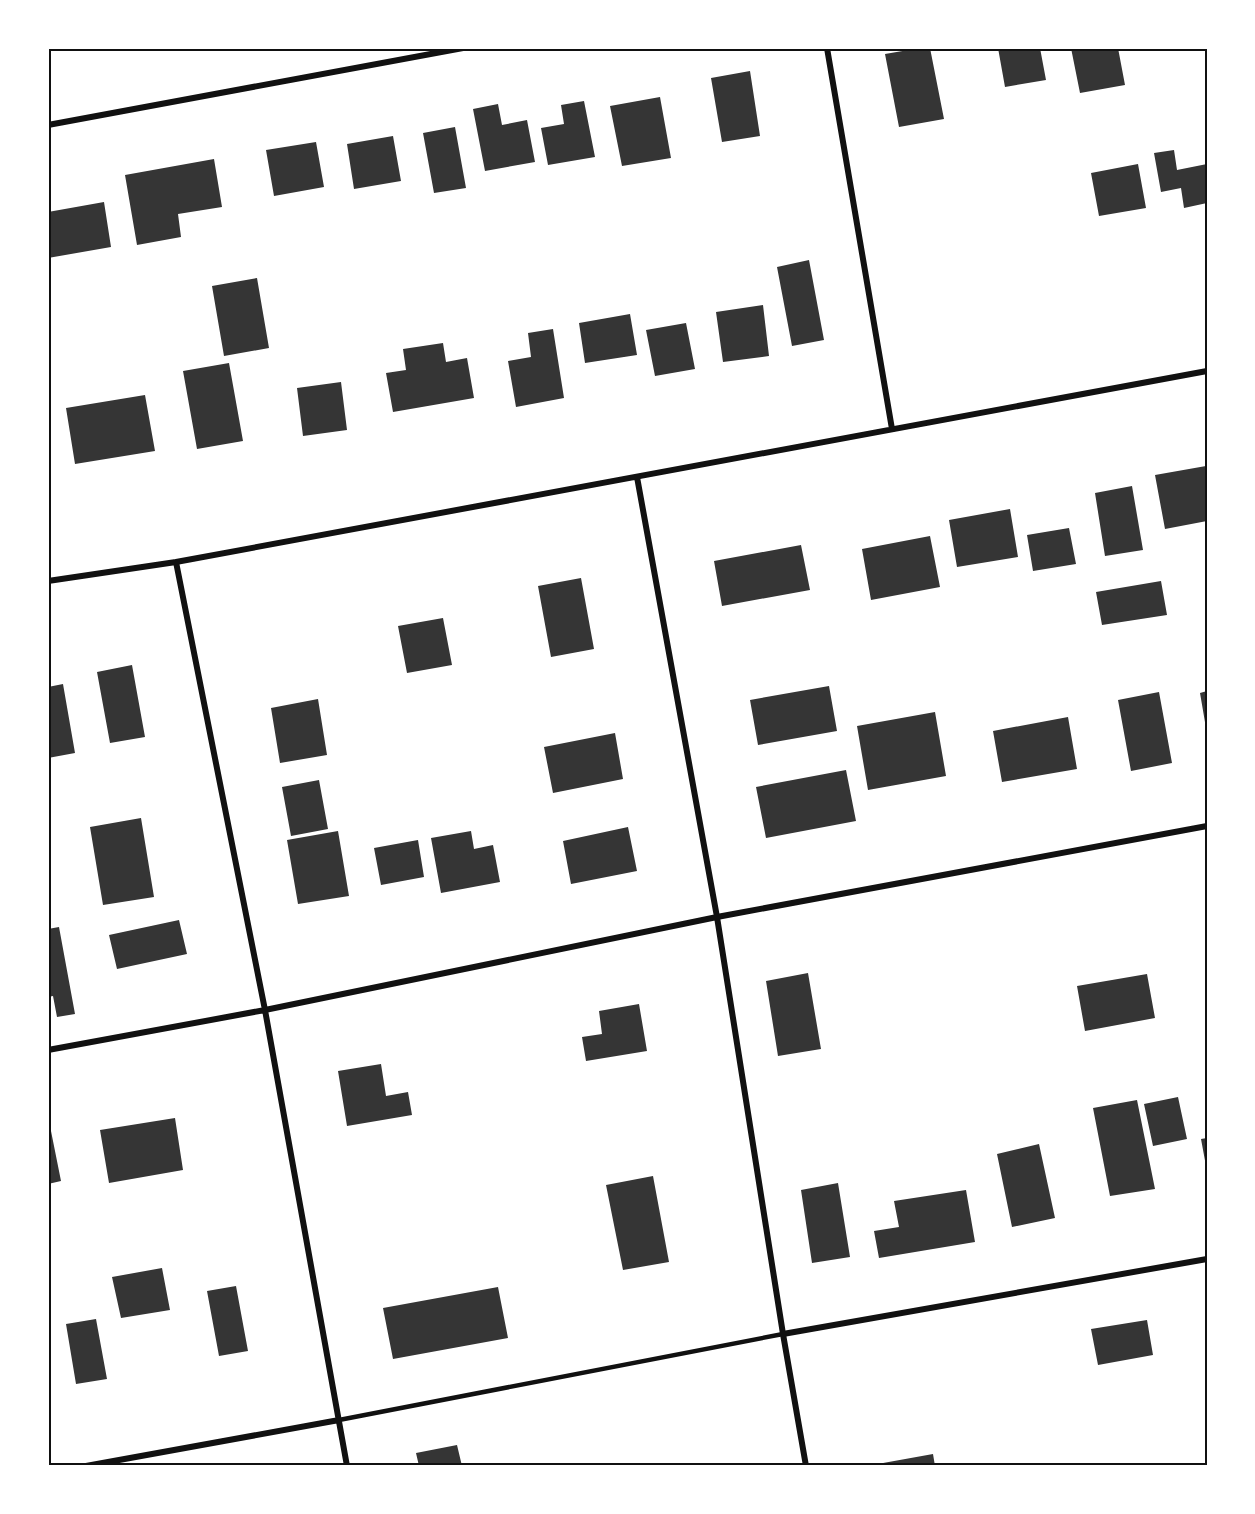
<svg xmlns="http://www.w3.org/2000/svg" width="1255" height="1514" viewBox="0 0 1255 1514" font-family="Lora,serif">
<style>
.building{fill:#353535}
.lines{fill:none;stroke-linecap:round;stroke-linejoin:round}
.service{stroke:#111;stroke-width:4.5}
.minor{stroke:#111;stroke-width:6}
.neatline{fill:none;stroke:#111;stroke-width:2}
</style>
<rect width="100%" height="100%" fill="#fff"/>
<!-- building -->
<path class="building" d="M920 48H930L944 119 899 127 885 54Z
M998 48H1040L1046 80 1005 87Z
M1071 48H1118L1125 85 1080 93Z
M750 71 760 136 722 142 711 78Z
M660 97 671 158 622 166 610 106Z
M584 101 595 157 548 165 541 128 564 124 561 105Z
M498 104 502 125 527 120 535 162 485 171 473 109Z
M455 127 466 188 434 193 423 133Z
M393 136 401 181 354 189 347 144Z
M316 142 324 187 274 196 266 150Z
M1174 150 1177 170 1207 164V203L1184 208 1181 188 1161 192 1154 153Z
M214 159 222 207 178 214 181 237 137 245 125 175Z
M1138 164 1146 208 1099 216 1091 173Z
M104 202 111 247 48 258V212Z
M809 260 824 340 792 346 777 267Z
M257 278 269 348 224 356 212 286Z
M763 305 769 356 723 362 716 312Z
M630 314 637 355 585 363 579 323Z
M686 323 695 369 655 376 646 330Z
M553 329 564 398 516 407 508 361 531 357 528 333Z
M443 343 446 362 467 358 474 398 393 412 386 373 406 370 403 349Z
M229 363 243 441 197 449 183 371Z
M341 382 347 430 303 436 297 388Z
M145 395 155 451 75 464 66 408Z
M1206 466 1207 521 1165 529 1155 475Z
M1132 486 1143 550 1105 556 1095 493Z
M1010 509 1018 557 957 567 949 520Z
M1069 528 1076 564 1033 571 1027 535Z
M930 536 940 587 871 600 862 549Z
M801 545 810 590 722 606 714 561Z
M581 578 594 649 551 657 538 586Z
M1161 581 1167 615 1102 625 1096 592Z
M443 618 452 665 407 673 398 626Z
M132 665 145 737 110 743 97 672Z
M63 684 75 753 48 758V687Z
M829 686 837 731 758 745 750 700Z
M1207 691V728H1206L1200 693Z
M1159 692 1172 763 1131 771 1118 700Z
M318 699 327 755 280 763 271 708Z
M935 712 946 776 868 790 857 726Z
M1068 717 1077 769 1002 782 993 731Z
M615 733 623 779 553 793 544 747Z
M846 770 856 821 766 838 756 787Z
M319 780 328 829 291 836 282 787Z
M141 818 154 897 103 905 90 827Z
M628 827 637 871 571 884 563 841Z
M338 831 349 896 298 904 287 840Z
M471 831 474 849 493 845 500 882 441 893 431 838Z
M418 840 424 877 381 885 374 848Z
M179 920 187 954 117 969 109 935Z
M59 927 75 1014 57 1017 53 996 48 997V929Z
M808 973 821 1049 778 1056 766 981Z
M1147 974 1155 1018 1085 1031 1077 986Z
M639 1004 647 1051 586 1061 582 1037 602 1034 599 1011Z
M381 1064 386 1096 408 1092 412 1115 347 1126 338 1071Z
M1178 1097 1187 1139 1153 1146 1144 1104Z
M1137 1100 1155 1189 1110 1196 1093 1108Z
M48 1116 61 1181 48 1184Z
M175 1118 183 1170 109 1183 100 1130Z
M1207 1138V1166H1206L1201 1139Z
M1039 1144 1055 1218 1012 1227 997 1154Z
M653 1176 669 1262 623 1270 606 1185Z
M838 1183 850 1257 812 1263 801 1190Z
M966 1190 975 1242 879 1258 874 1231 899 1227 894 1201Z
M162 1268 170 1310 121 1318 112 1277Z
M236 1286 248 1351 219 1356 207 1291Z
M498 1287 508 1338 393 1359 383 1308Z
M96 1319 107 1379 76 1384 66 1324Z
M1147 1320 1153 1355 1098 1365 1091 1329Z
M457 1445 462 1466H419L416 1453Z
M933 1454 935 1466H872V1465Z"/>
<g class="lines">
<!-- service -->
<path class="service" d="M339 1420 783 1334"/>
<!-- minor -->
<path class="minor" d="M827 48 892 429
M48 125 463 48
M637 477 717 917 783 1334 806 1466
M176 562 265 1010 347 1466
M48 581 176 562 1207 371
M48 1050 265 1010 717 917 1207 826
M783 1334 1207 1259
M86 1466 339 1420"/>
</g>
<!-- border -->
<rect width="1255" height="1514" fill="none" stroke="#ffffff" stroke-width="99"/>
<rect x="50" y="50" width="1156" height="1414" class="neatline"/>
</svg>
